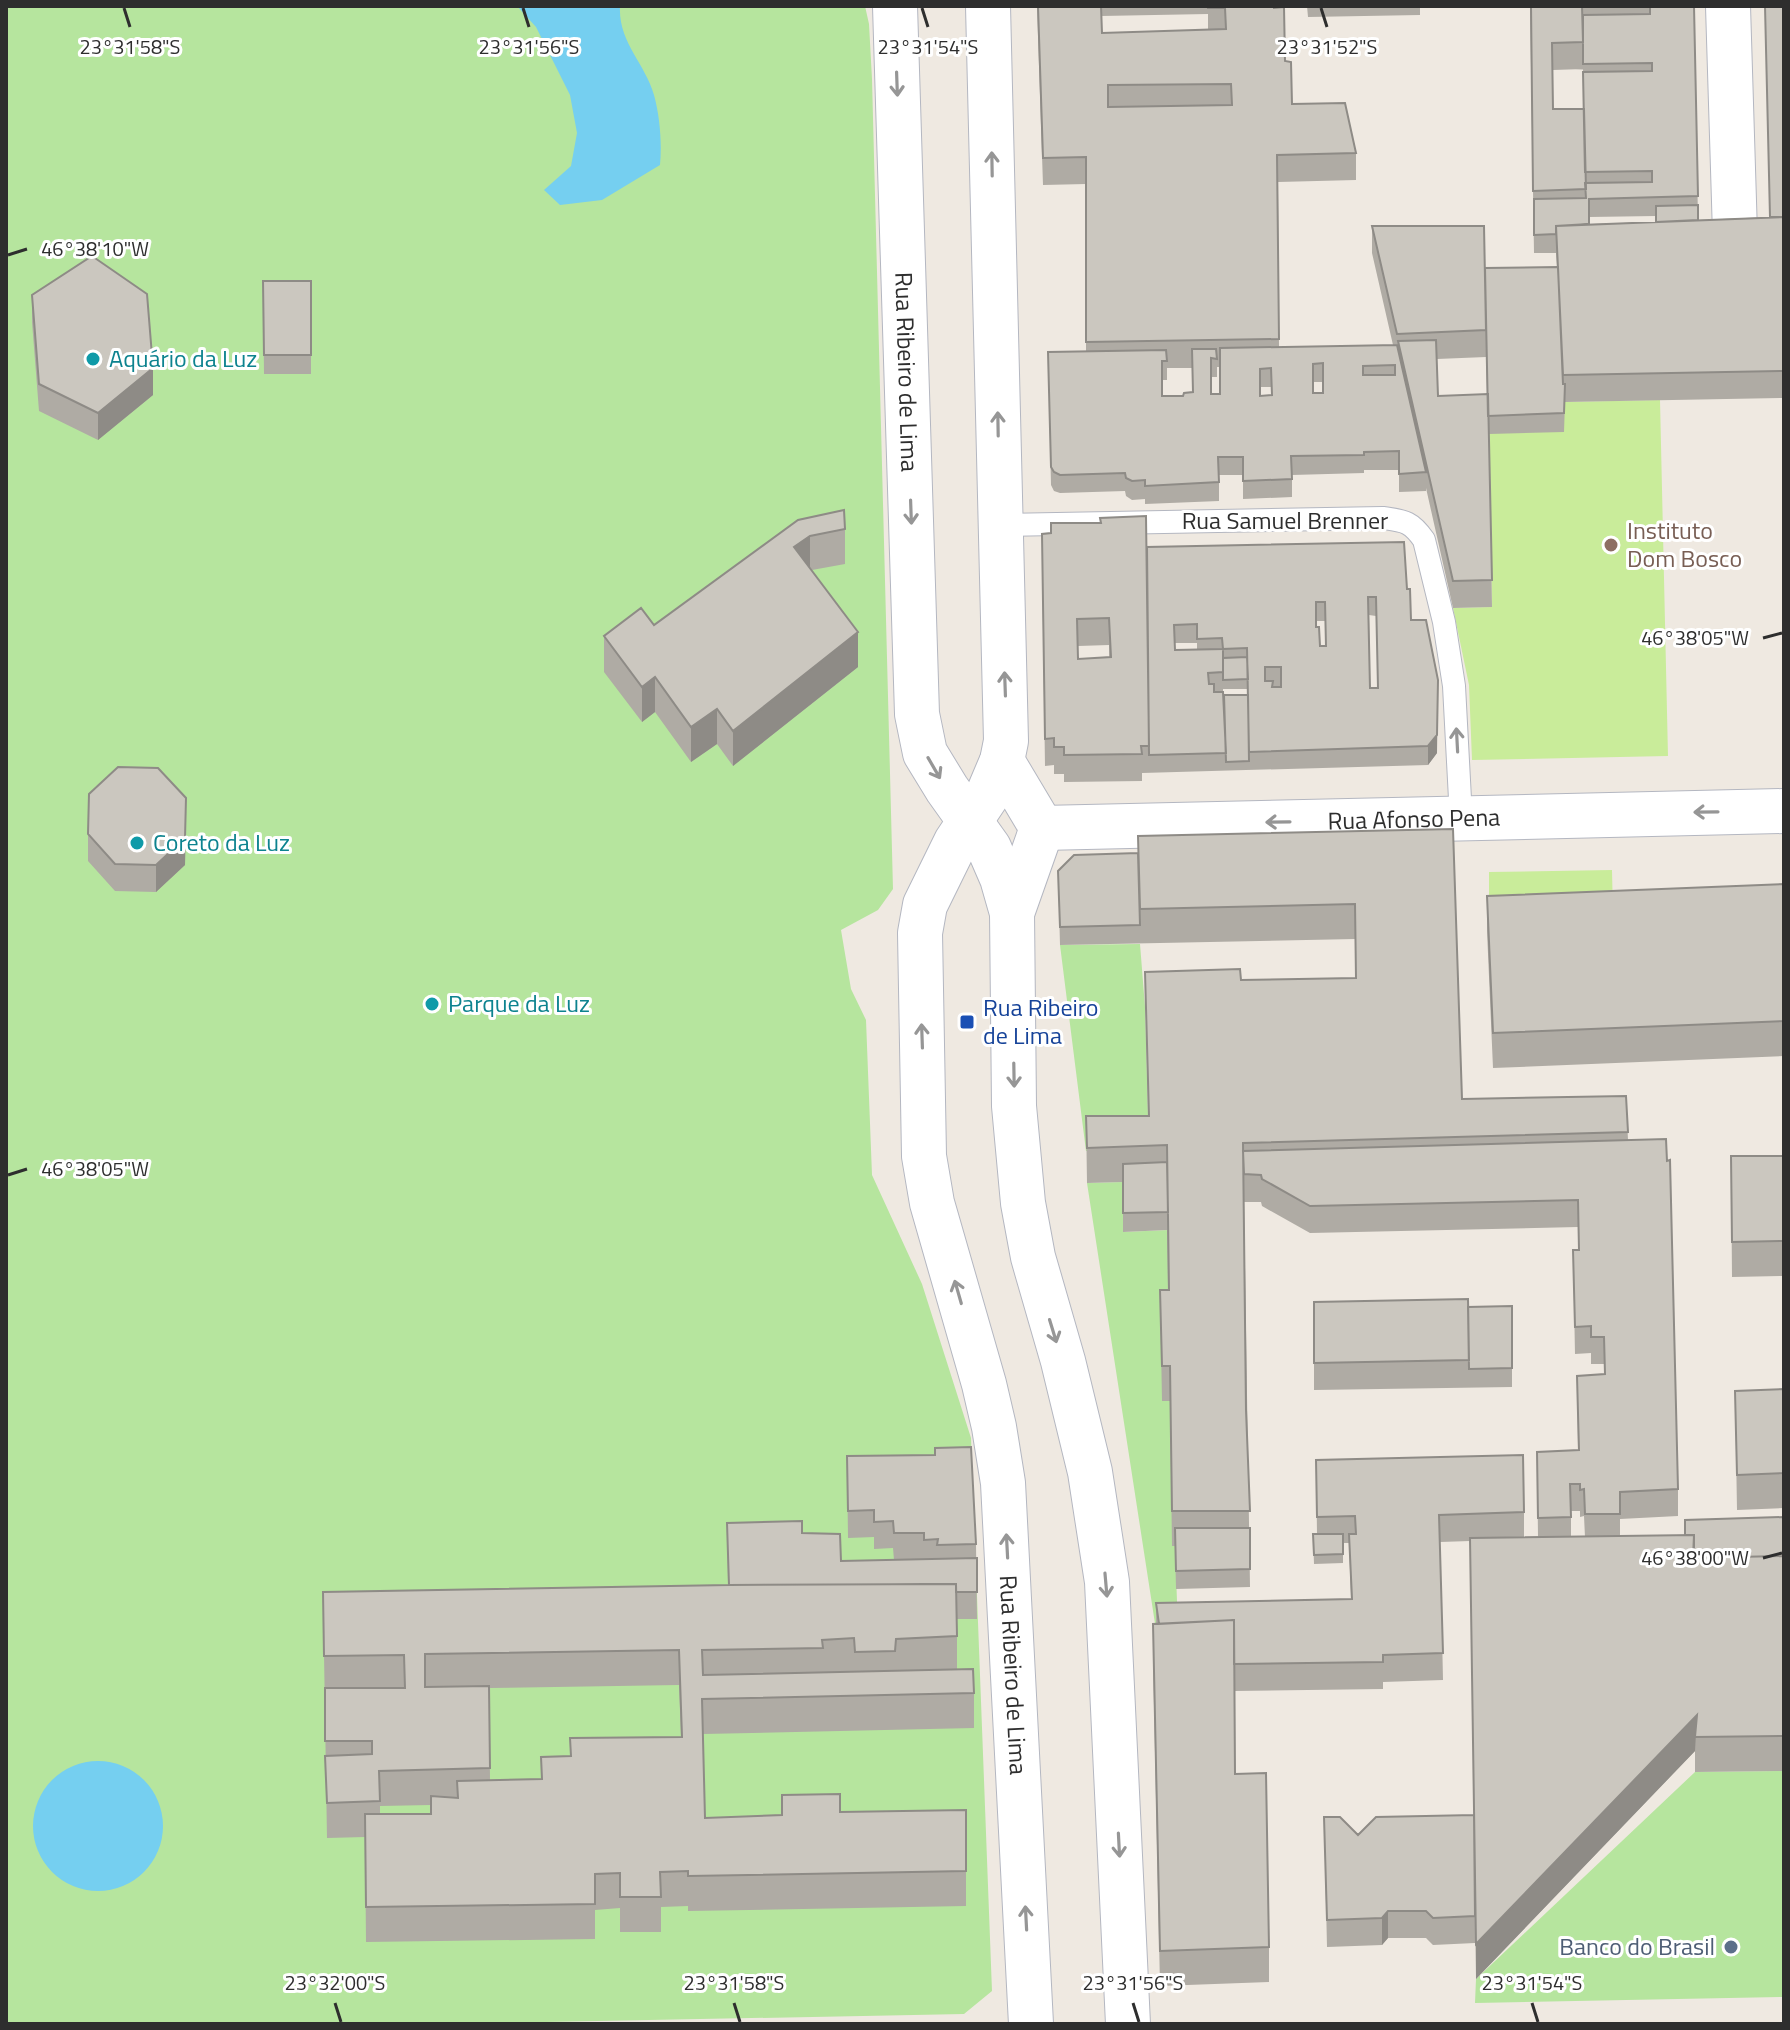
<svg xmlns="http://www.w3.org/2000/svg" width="1790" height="2030" viewBox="0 0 1790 2030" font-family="'Titillium Web',sans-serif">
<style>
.green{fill:#b6e59e}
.pitch{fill:#c9ec9a}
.water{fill:#75cff0}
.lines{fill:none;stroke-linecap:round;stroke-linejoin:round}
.service-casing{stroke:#b4b7c1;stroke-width:24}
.minor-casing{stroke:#b4b7c1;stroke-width:46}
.tertiary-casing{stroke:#b4b7c1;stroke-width:46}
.secondary-casing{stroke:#b4b7c1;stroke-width:46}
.service{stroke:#fff;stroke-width:22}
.minor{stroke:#fff;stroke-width:44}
.tertiary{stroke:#fff;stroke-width:44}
.secondary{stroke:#fff;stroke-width:44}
.wall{fill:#afaba4;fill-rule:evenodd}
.shaded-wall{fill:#8e8b86}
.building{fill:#cbc7bf;stroke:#8e8b86;stroke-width:2;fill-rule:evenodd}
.oneway{stroke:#969696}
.ticks{fill:none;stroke:#2e2e2e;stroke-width:3}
.culture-dot{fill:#0f9aa8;stroke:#fff;stroke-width:3}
.education-dot{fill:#8d6e63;stroke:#fff;stroke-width:3}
.transit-dot{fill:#1a4fb4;stroke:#fff;stroke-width:3}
.service-dot{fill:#5c6f8a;stroke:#fff;stroke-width:3}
.labels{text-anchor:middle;stroke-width:6;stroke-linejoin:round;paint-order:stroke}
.culture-label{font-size:24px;fill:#0d838f;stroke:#fff;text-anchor:start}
.street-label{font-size:24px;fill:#2e2e2e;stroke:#fff}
.education-label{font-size:24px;fill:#785e54;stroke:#fff;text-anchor:start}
.transit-label{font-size:24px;fill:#164399;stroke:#fff;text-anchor:start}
.service-label{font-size:24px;fill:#4e5e75;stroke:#fff;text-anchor:end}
.ticks-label{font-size:20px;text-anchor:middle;fill:#2e2e2e;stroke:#fff;stroke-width:6;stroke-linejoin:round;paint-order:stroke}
</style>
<rect width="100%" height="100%" fill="#efe9e1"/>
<!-- green -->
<path class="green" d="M6 6H865L869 24 872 79 893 889 878 910 841 930 851 989 866 1020 872 1175 922 1284 971 1438 992 1991 964 2014 447 2024H6Z
M1140 944 1145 1007 1149 1151H1086L1060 945Z
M1123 1182V1232L1168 1230 1169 1325 1162 1400 1170 1401 1173 1546H1175L1178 1629 1156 1630 1087 1183Z
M1784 1771V1997L1475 2003 1476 1979 1695 1772Z"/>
<!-- pitch -->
<path class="pitch" d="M1660 400 1668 756 1472 760 1469 685 1453 608 1492 607 1488 434 1565 402Z
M1612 870 1613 915 1489 917V872Z"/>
<!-- water -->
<path class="water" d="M517 6H620C618 42 645 63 654 95 660 117 662 143 660 165L602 200 560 205 544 190 571 166 577 133 570 95 536 27Z
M33 1826a65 65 0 1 1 130 0a65 65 0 1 1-130 0Z"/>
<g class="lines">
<!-- service casing -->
<g class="service-casing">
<path id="service" d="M1000 525 1383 518C1404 521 1411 521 1424 540L1444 622 1454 686 1461 818"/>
</g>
<!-- minor casing -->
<g class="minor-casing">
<path id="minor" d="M1728 6 1735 234"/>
</g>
<!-- tertiary casing -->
<g class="tertiary-casing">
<g id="tertiary">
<path d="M1002 761 1042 828"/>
<path id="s1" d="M1042 828 1784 811"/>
<path d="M1012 913 1042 828"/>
</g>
</g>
<!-- secondary casing -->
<g class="secondary-casing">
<g id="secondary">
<path id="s2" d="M895 6 917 714 925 753 947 789 989 848 1002 878 1012 913 1014 1106 1023 1203 1033 1257 1063 1361 1090 1472 1107 1582 1128 2024"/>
<path id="s3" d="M988 6 1006 741 1002 761 988 794 956 842 925 905 920 933 924 1156 932 1203 984 1384 994 1427 1003 1483 1031 2024"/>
</g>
</g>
<!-- service -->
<use href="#service" class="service"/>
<!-- minor -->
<use href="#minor" class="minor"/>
<!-- tertiary -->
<use href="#tertiary" class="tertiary"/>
<!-- secondary -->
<use href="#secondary" class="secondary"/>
</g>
<!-- wall -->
<path class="wall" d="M1037 6H1274L1292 104 1356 153V180L1278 182 1279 347 1393 345 1372 253V226L1485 268 1557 267 1556 253H1534L1530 6H1694L1698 220 1769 217 1784 6V398L1565 402 1564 432 1489 434 1492 607 1453 608 1426 488V491L1399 492V470H1364V473L1292 475V497L1243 499V475H1219V501L1145 504V499L1132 500 1126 496 1125 491 1060 493 1054 491 1051 485 1048 352 1086 351V184L1043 185ZM1208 14V30L1102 33 1101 16ZM1583 43V109H1553V70L1583 69ZM1656 216V222L1589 224V217ZM1486 357 1487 394 1438 396 1437 359ZM1217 367H1220V394H1211V377H1217ZM1167 368H1192L1193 392 1183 396H1162V380H1167ZM1313 382H1323V393H1313ZM1260 387H1271L1272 395 1260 396Z
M1307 6H1420V15L1308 17Z
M263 281H311V374H264Z
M32 295 153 395 98 440 39 411 32 322Z
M798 520 845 529V564L812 570 858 667 733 766 717 744 691 762 655 712 642 722 604 672V636L654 625Z
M1042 561 1147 562 1407 589 1411 620 1437 753 1428 765 1142 773V781L1064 782V774H1054V765L1045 766ZM1369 615 1376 616 1378 688H1370ZM1316 621H1325V646H1320ZM1175 643H1197V650H1175ZM1109 645V657L1078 659V646ZM1223 689H1248V695L1224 709 1214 691H1223Z
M186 825 185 865 156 892 115 891 88 861V834Z
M1453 829 1462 1099 1626 1096 1628 1140 1678 1489V1516L1620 1519V1536L1685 1535 1784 1517V1771L1695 1772V1751L1476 1979 1475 1916V1943L1433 1945 1426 1938H1388L1382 1945 1327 1947 1324 1817 1358 1835 1474 1815 1470 1541 1440 1542 1443 1680 1383 1682V1689L1234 1691 1235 1774 1269 1947V1982L1160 1986 1153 1659V1624H1156V1603L1351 1599 1349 1543H1343V1563L1314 1564 1313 1534H1317L1316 1460 1524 1512V1537H1538L1537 1452 1578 1450 1577 1376 1604 1374V1364H1591V1353L1575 1354 1573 1250H1578V1227L1310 1233 1262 1206 1261 1202H1244L1250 1587 1176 1589 1175 1546H1172L1170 1401H1162L1160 1290H1168L1167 1230 1123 1232V1182L1087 1183 1086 1116H1148L1145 972 1241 980 1356 978 1355 939 1060 945 1058 871 1138 853ZM1571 1511H1580V1517L1584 1516 1585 1537H1571Z
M1784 884V1056L1493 1068 1487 931V896Z
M1731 1156H1784V1276L1732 1277Z
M1314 1302 1468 1307 1512 1306V1387L1314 1390Z
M1784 1389V1508L1737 1510 1735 1391Z
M847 1456 976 1544 977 1619H957V1669L974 1693V1728L703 1734 705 1818 840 1812 966 1810V1906L688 1911V1906L661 1907V1932H620V1908L595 1910V1939L366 1942 365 1837 327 1838 323 1592 728 1585 727 1523 802 1533 841 1561 894 1560 893 1548 874 1549V1537L848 1538ZM679 1685 681 1737 570 1738V1756L541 1779 490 1780 489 1688ZM431 1805V1814H380V1806Z"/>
<!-- shaded-wall -->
<path class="shaded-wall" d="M153 368V395L98 440V413Z
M810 536V571L794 547Z
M858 632V667L733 766V731Z
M655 677V712L642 722V687Z
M1438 680 1437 753 1428 765V746Z
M717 709V744L691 762V727Z
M186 798 185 865 156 892V865Z
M1697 1715 1695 1751 1476 1979V1944Z
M1388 1911V1938L1382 1945V1918Z"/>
<!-- building -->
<path class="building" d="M1038 6H1101L1102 33 1226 29 1225 8H1208V6H1274V8L1284 7 1285 61 1291 62 1292 104 1345 103 1356 153 1277 155 1279 339 1086 342V157L1043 158ZM1231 84 1232 105 1108 107V85Z
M1531 6H1582L1583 42 1552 43 1553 109H1584L1586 189 1533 191Z
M1650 6H1694L1698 196 1589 199V224L1556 226V234L1534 235V199L1586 198 1585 183 1652 182V171L1585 172 1583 72 1652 71V63L1583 64V15L1650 14Z
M1765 6H1784V217H1770Z
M1698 205V220L1656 222V206Z
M1784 217V371L1563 375 1556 226Z
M1372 226H1484L1486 330 1397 334Z
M92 256 147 294 153 368 98 413 39 384 32 295Z
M1558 267 1563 384H1565L1564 413 1488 416 1485 268Z
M263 281H311V355H264Z
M1436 340 1438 396 1488 394 1492 580 1453 581 1398 341Z
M1397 345 1426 472 1399 474V451L1364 452V455L1291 456 1292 479 1243 481V457H1218L1219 482 1145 486V480L1132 481 1126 478 1125 473 1060 475 1054 472 1051 467 1048 352 1166 350 1167 361H1162V396H1183L1184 393 1193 392 1192 349H1216L1217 359 1211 358V394H1220V348ZM1323 363V393H1313V364ZM1395 365V375H1363V366ZM1271 368 1272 395 1260 396V369Z
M844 510 845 529 810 536 794 547 858 632 733 731 717 709 691 727 655 677 642 687 604 636 641 608 654 625 798 520Z
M1146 516 1149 746H1141L1142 754 1064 755V747H1054V738L1045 739 1042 534 1051 533V523H1101L1100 518ZM1109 618 1111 657 1078 659 1077 619Z
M1404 542 1407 589H1410L1411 620H1426L1438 680 1437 735 1428 746 1249 752 1247 648 1223 649V672L1208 673 1209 684H1214V692H1223L1226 753 1149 755 1147 547ZM1368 597H1376L1378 688H1370ZM1316 602H1325L1326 646H1320L1319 627H1316ZM1197 624V639L1222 638 1223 649 1175 650 1174 625ZM1265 667H1281V687H1272L1273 681H1265Z
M1247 657 1248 679 1223 680V658Z
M1224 695H1248L1249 761 1226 762Z
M118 767 158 768 186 798 185 838 156 865 115 864 88 834 89 794Z
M1453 829 1462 1099 1626 1096 1628 1132 1243 1143 1246 1410 1250 1511H1172L1170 1366H1162L1160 1290H1169L1167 1145 1087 1148 1086 1116H1149L1145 972 1240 969 1241 980 1356 978 1355 904 1140 909 1138 836Z
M1138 853 1140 925 1060 927 1058 871 1074 855Z
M1784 884V1021L1493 1033 1487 896Z
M1666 1139 1667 1161 1670 1160 1678 1489 1620 1492V1514H1585L1584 1489 1580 1490V1484H1570L1571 1517 1538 1518 1537 1452 1579 1450 1577 1376 1605 1374 1604 1337H1591V1326L1575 1327 1573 1250H1579L1578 1200 1310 1206 1262 1179 1261 1175 1244 1174 1243 1151Z
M1731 1156H1784V1241L1732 1242Z
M1167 1162 1168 1212 1123 1213V1164Z
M1468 1299 1469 1360 1314 1363V1302Z
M1512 1306V1368L1469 1369 1468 1307Z
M1784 1389V1473L1737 1475 1735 1391Z
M971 1447 976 1544 937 1545 938 1539 924 1540V1533H894L893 1521 874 1522V1510L848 1511 847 1456 935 1455V1448Z
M1523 1455 1524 1512 1439 1515 1443 1653 1383 1655V1662L1234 1664V1620L1159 1624 1156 1603 1352 1599 1349 1534H1356L1355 1516 1317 1517 1316 1460Z
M1784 1517V1556L1694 1558V1535H1685V1520Z
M802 1521V1533L840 1534 841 1561 977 1558V1592H956V1584L729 1585 727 1523Z
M1175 1528H1250V1569L1176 1571Z
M1313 1534H1343V1554L1314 1555Z
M1694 1535 1693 1558 1784 1556V1736L1695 1737 1697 1715 1476 1944 1470 1538Z
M956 1584 957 1636 896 1639 895 1651 855 1652 854 1638 822 1640 823 1648 702 1650 703 1675 973 1669 974 1693 702 1699 705 1818 782 1815V1795L840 1794V1812L966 1810V1871L688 1876V1871L660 1872 661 1897H620V1873L595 1874V1904L366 1907 365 1814H431V1796L458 1798 457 1781 542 1779 541 1757 571 1756 570 1738 682 1737 679 1650 425 1654V1687L489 1686 490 1768 379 1771 380 1801 327 1803 325 1756 372 1754V1741H325V1688H405L404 1655 324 1656 323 1592 729 1585Z
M1234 1620 1235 1774 1266 1773 1269 1947 1160 1951 1153 1624Z
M1474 1815 1475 1916 1433 1918 1426 1911H1388L1382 1918 1327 1920 1324 1817H1340L1358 1835 1376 1817Z"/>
<!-- one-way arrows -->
<defs><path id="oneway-shaft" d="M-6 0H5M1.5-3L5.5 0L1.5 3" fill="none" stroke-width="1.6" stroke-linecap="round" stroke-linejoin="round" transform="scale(2)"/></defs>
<g class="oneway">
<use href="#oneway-shaft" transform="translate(897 84) rotate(88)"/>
<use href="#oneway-shaft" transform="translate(992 164) rotate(-91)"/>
<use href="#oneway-shaft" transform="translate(998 424) rotate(-91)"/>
<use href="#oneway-shaft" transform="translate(911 512) rotate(88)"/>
<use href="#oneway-shaft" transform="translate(1005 684) rotate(-92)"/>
<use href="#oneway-shaft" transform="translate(1457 740) rotate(-93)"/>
<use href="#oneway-shaft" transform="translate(934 768) rotate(60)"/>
<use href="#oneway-shaft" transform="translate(1706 812) rotate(179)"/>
<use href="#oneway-shaft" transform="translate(1278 822) rotate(179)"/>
<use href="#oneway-shaft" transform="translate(922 1036) rotate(-92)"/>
<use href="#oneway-shaft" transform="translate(1014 1075) rotate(89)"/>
<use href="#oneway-shaft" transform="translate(958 1292) rotate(-106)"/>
<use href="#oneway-shaft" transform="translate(1053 1331) rotate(73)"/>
<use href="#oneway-shaft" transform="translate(1007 1546) rotate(-93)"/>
<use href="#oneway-shaft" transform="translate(1106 1585) rotate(85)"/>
<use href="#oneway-shaft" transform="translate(1119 1845) rotate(87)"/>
<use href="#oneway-shaft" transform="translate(1026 1918) rotate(-93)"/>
</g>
<!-- ticks -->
<path class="ticks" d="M124 8 130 27M523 8 529 27M922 8 928 27M1321 8 1327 27M8 255 27 249M1763 638 1782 633M8 1175 27 1169M1763 1558 1782 1553M335 2003 341 2022M734 2003 740 2022M1133 2003 1139 2022M1532 2003 1538 2022"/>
<!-- markers -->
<g class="culture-dot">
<circle cx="93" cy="359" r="8"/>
<circle cx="137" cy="843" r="8"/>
<circle cx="432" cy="1004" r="8"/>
</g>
<circle class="education-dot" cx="1611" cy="545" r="8"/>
<rect class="transit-dot" x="959" y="1014" width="16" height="16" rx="4"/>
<circle class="service-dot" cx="1731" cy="1947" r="8"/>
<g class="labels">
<!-- culture labels -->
<g class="culture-label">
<text x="109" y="367">Aquário da Luz</text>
<text x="153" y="851">Coreto da Luz</text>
<text x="448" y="1012">Parque da Luz</text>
</g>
<!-- street labels -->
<g class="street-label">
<text dy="8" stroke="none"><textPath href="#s2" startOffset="366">Rua Ribeiro de Lima</textPath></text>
<text x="1285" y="529">Rua Samuel Brenner</text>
<text dy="8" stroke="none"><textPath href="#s1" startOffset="372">Rua Afonso Pena</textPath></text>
<text dy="8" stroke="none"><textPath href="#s3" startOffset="1700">Rua Ribeiro de Lima</textPath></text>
</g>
<!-- education labels -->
<g class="education-label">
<text x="1627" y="539">Instituto<tspan x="1627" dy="28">Dom Bosco</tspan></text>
</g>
<!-- transit labels -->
<g class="transit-label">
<text x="983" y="1016">Rua Ribeiro<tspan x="983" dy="28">de Lima</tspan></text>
</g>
<!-- service labels -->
<g class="service-label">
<text x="1715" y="1955">Banco do Brasil</text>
</g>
</g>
<g class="ticks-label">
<text x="130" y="54">23°31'58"S</text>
<text x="529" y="54">23°31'56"S</text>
<text x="928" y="54">23°31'54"S</text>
<text x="1327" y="54">23°31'52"S</text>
<text x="95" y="256">46°38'10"W</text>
<text x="1695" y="645">46°38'05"W</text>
<text x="95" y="1176">46°38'05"W</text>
<text x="1695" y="1565">46°38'00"W</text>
<text x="335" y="1990">23°32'00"S</text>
<text x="734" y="1990">23°31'58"S</text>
<text x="1133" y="1990">23°31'56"S</text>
<text x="1532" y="1990">23°31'54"S</text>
</g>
<!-- border -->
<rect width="1790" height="2030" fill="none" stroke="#2e2e2e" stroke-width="16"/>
</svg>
